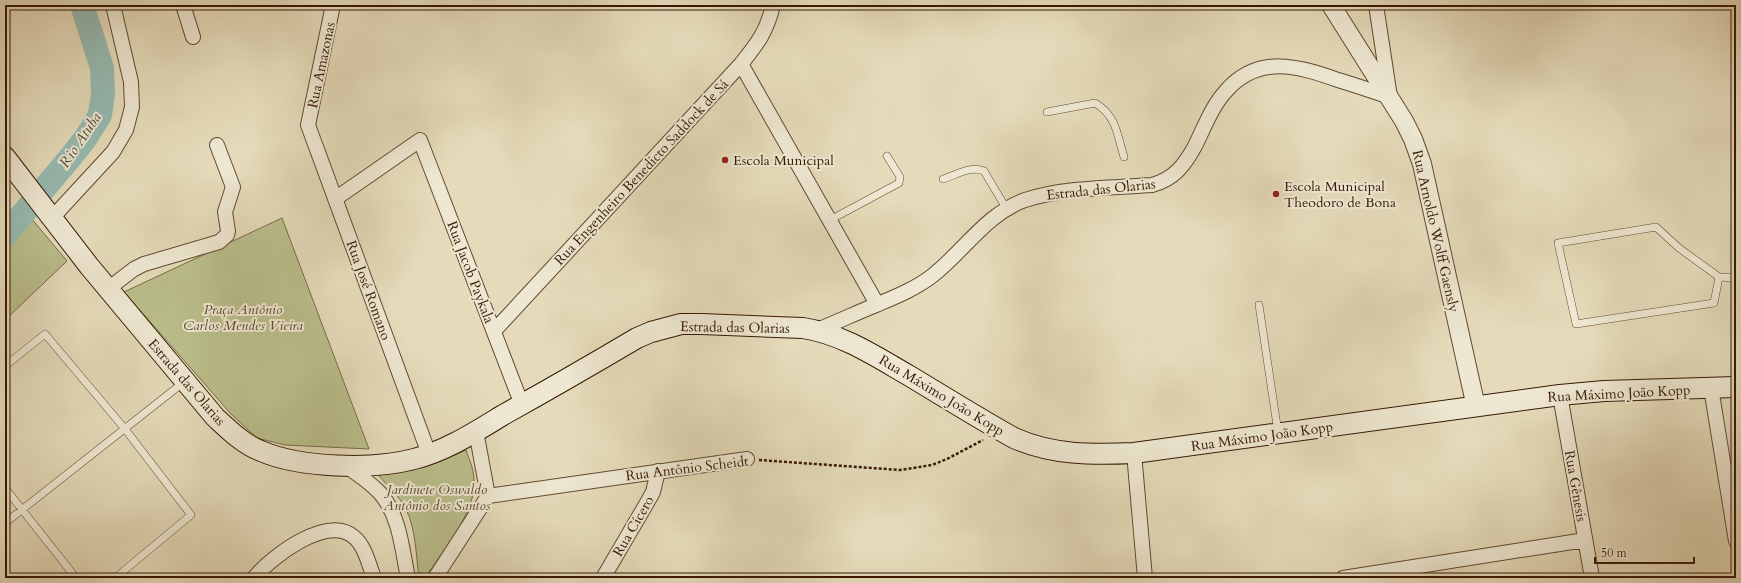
<svg xmlns="http://www.w3.org/2000/svg" width="1741" height="583" viewBox="0 0 1741 583" font-family="Cardo,serif">
<style>
.green{fill:#babe8c;stroke:#786b48}
.lines{fill:none;stroke-linecap:round;stroke-linejoin:round}
.river{stroke:#96bbb2;stroke-width:24}
.service-casing{stroke:#624932;stroke-width:8}
.minor-casing{stroke:#624932;stroke-width:16}
.tertiary-casing{stroke:#624932;stroke-width:20}
.secondary-casing{stroke:#371804;stroke-width:22}
.path{stroke:#371804;stroke-width:2.5;stroke-dasharray:3 2;stroke-linecap:butt}
.service{stroke:#eee8d2;stroke-width:7}
.minor{stroke:#eee8d2;stroke-width:14}
.tertiary{stroke:#eee8d2;stroke-width:18}
.secondary{stroke:#eee8d2;stroke-width:20}
.poi-dot{fill:#8f2418;stroke:#eee8d2;stroke-width:1.5}
.labels{text-anchor:middle;stroke-width:4;stroke-linejoin:round;paint-order:stroke}
.street-label{font-size:14px;fill:#371804;stroke:#eee8d2}
.poi-label{font-size:14px;fill:#371804;stroke:#eee8d2;text-anchor:start}
.park-label{font-size:14px;font-style:italic;fill:#5e4a2d;stroke:#eee8d2}
.water-label{font-size:15px;font-style:italic;fill:#544938;stroke:#eee8d2}
</style>
<rect width="100%" height="100%" fill="#e5dbba"/>
<filter id="stains"><feTurbulence type="fractalNoise" baseFrequency=".005" numOctaves="4"/><feColorMatrix values="0 0 0 0 .2 0 0 0 0 .09 0 0 0 0 .02 0 0 0 .5 -.17"/></filter>
<radialGradient id="worn" r=".72"><stop offset=".6" stop-color="#630" stop-opacity="0"/><stop offset="1" stop-color="#630" stop-opacity=".3"/></radialGradient>
<!-- green -->
<path class="green" d="M31 218 67 261 5 320V252Z
M282 218 369 449 285 445 257 438 231 414 124 292Z
M466 450C469 459 474 469 474 480 477 511 442 552 425 578H419C416 556 416 529 406 509 399 496 388 486 378 475L413 470 441 461Z"/>
<g class="lines">
<!-- river -->
<path class="river" d="M5 235 69 159 85 139 100 115 103 94 102 68 82 5"/>
<!-- service casing -->
<g class="service-casing">
<path id="service" d="M1047 112 1095 103C1117 116 1117 135 1124 157
M943 179C956 175 971 165 984 171L1006 208
M830 220 899 183 900 177 887 156
M1719 277 1714 303 1576 324 1558 243 1656 227 1679 248 1719 277 1736 278
M1259 305 1278 432
M5 366 45 334 125 429 191 515 115 578
M5 488 76 578
M5 523 184 382"/>
</g>
<!-- minor casing -->
<g class="minor-casing">
<path id="minor" d="M183 5 193 37
M333 5 308 125 429 454
M741 64 877 304
M335 199 420 140 522 405
M52 218 113 152 126 130 132 107 131 82 113 5
M108 289 134 269 144 264 219 242 227 235 228 231 225 212 233 187 217 145
M817 330C837 322 856 313 876 305 895 297 915 289 932 276 964 251 986 214 1025 200 1064 187 1111 188 1152 185 1174 179 1184 166 1195 146 1204 128 1212 106 1226 91 1258 54 1298 66 1338 80 1355 85 1372 91 1390 97L1376 5
M494 331 741 64C758 43 767 31 773 5
M1711 388 1736 541
M1560 395 1592 578
M476 431 488 496
M1134 453 1145 578
M346 466C357 474 370 482 380 493 400 516 402 549 408 578
M254 578C271 557 327 514 354 537 365 546 369 565 374 578
M435 578 488 496 747 459
M603 578 648 501 653 492 658 471
M1343 578 1585 540"/>
</g>
<!-- tertiary casing -->
<g class="tertiary-casing">
<path id="tertiary" d="M1331 5 1404 121 1413 139 1422 164 1476 407"/>
</g>
<!-- secondary casing -->
<g class="secondary-casing">
<path id="secondary" d="M5 157 89 266 215 417C229 430 243 444 261 451 300 468 373 470 414 459 446 451 475 432 503 415 548 390 593 364 637 338L651 332 681 324H701L803 328C842 334 875 356 908 375 943 396 978 418 1014 438 1052 455 1092 455 1134 453L1560 395 1604 391 1736 387"/>
</g>
<!-- path -->
<path class="path" d="M759 460 900 470 932 465 947 459 983 440"/>
<!-- service -->
<use href="#service" class="service"/>
<!-- minor -->
<use href="#minor" class="minor"/>
<!-- tertiary -->
<use href="#tertiary" class="tertiary"/>
<!-- secondary -->
<use href="#secondary" class="secondary"/>
</g>
<!-- markers -->
<g class="poi-dot">
<circle cx="725" cy="160" r="4"/>
<circle cx="1276" cy="194" r="4"/>
</g>
<g class="labels">
<!-- street labels -->
<g class="street-label">
<text transform="translate(321 65) rotate(-78)" y="5">Rua Amazonas</text>
<text transform="translate(641 172) rotate(-47)" y="5">Rua Engenheiro Benedicto Saddock de Sá</text>
<text transform="translate(1101 189) rotate(-6)" y="5">Estrada das Olarias</text>
<text transform="translate(1436 231) rotate(77)" y="5">Rua Arnoldo Wolff Gaensly</text>
<text transform="translate(471 272) rotate(69)" y="5">Rua Jacob Paykala</text>
<text transform="translate(369 290) rotate(70)" y="5">Rua José Romano</text>
<text transform="translate(735 327) rotate(1)" y="5">Estrada das Olarias</text>
<text transform="translate(187 382) rotate(49)" y="5">Estrada das Olarias</text>
<text transform="translate(1619 393) rotate(-3)" y="5">Rua Máximo João Kopp</text>
<text transform="translate(942 395) rotate(31)" y="5">Rua Máximo João Kopp</text>
<text transform="translate(1262 436) rotate(-8)" y="5">Rua Máximo João Kopp</text>
<text transform="translate(687 468) rotate(-7)" y="5">Rua Antônio Scheidt</text>
<text transform="translate(1576 486) rotate(80)" y="5">Rua Gênesis</text>
<text transform="translate(633 526) rotate(-60)" y="5">Rua Cícero</text>
</g>
<!-- poi labels -->
<g class="poi-label">
<text x="733" y="165">Escola Municipal</text>
<text x="1284" y="191">Escola Municipal<tspan x="1284" dy="16">Theodoro de Bona</tspan></text>
</g>
<!-- park labels -->
<g class="park-label">
<text x="243" y="314">Praça Antônio<tspan x="243" dy="16">Carlos Mendes Vieira</tspan></text>
<text x="437" y="494">Jardinete Oswaldo<tspan x="437" dy="16">Antônio dos Santos</tspan></text>
</g>
<!-- water labels -->
<g class="water-label">
<text transform="translate(80 140) rotate(-56)" y="5">Rio Atuba</text>
</g>
</g>
<!-- margin -->
<rect width="1741" height="583" fill="none" stroke="#e5dbba" stroke-width="20"/>
<rect x="6" y="6" width="1729" height="571" fill="none" stroke="#371804" stroke-width="2"/>
<rect x="10" y="10" width="1721" height="563" fill="none" stroke="#371804"/>
<!-- scale -->
<path d="M1595 557v6h99v-6" fill="none" stroke="#371804" stroke-width="2"/>
<text x="1601" y="557" font-size="12" fill="#371804" stroke="#eee8d2" stroke-width="3" paint-order="stroke">50 m</text>
<rect width="100%" height="100%" filter="url(#stains)"/>
<rect width="100%" height="100%" fill="url(#worn)"/>
</svg>
